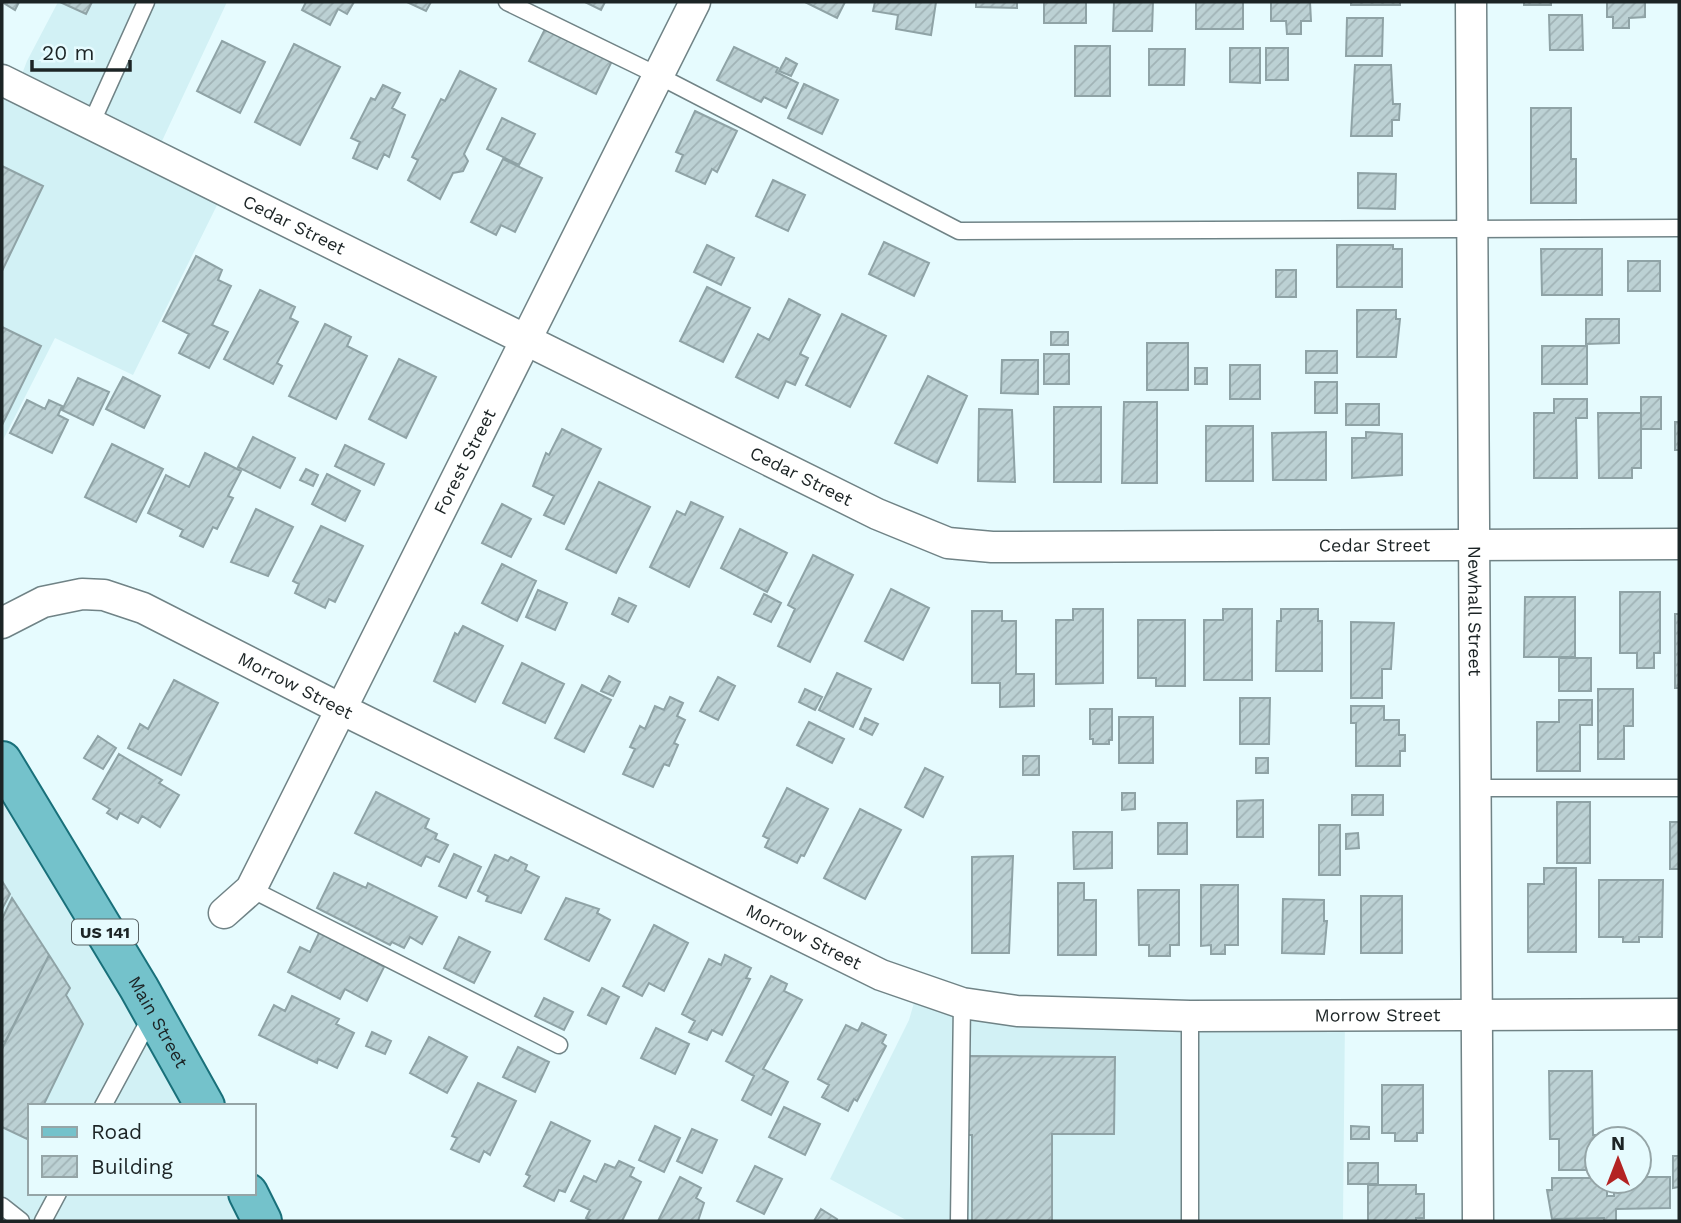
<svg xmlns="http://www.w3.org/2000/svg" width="1681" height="1223" viewBox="0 0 1681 1223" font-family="'Work Sans',sans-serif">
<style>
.built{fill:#d2f1f5}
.building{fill:url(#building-hatch);stroke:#8fa3a6;stroke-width:2}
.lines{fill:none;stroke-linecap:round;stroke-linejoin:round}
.service-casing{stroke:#708386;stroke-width:19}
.minor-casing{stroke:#708386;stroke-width:33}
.primary-casing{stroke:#19707a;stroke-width:42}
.service{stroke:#fff;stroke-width:16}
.minor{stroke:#fff;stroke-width:30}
.primary{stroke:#74c2cb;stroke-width:38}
.labels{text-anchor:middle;stroke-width:5;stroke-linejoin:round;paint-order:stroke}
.shield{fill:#e6fbfe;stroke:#596466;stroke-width:2}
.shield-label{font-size:16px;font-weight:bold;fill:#1c2425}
.street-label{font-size:18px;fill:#1c2425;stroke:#e6fbfe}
</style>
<defs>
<pattern id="building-hatch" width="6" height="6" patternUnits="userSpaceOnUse" patternTransform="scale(1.75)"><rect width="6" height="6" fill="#bcd1d4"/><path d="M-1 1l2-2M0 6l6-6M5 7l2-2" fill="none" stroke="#a1b3b6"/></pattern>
</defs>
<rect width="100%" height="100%" fill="#e6fbfe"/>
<!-- built -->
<path class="built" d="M58 2H227L155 156 224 191 133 375 55 338 2 442V80L17 87 27 61Z
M2 761 205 1106H30V1193H248L262 1221H2Z
M918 989 962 1003 1345 1015 1343 1221H908L830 1179 909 1020Z"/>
<!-- building -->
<path class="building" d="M2 2H19L15 10Z
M60 2H92L86 14Z
M306 2H354L347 14 338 9 330 25 302 10Z
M407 2H431L426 11Z
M585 2H605L601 10Z
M805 2H845L837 18Z
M875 2H936L931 35 896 29 898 15 873 11Z
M976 2H1017V8L976 7Z
M1044 2H1086V23H1044Z
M1114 2H1153L1152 31H1113Z
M1196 2H1243V29H1196Z
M1271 2H1310L1311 21H1301V34H1287L1286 21H1271Z
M1351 2H1400V5H1351Z
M1524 2H1551V5H1524Z
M1607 2H1645V17L1629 18V28H1613V17H1607Z
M1549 15H1582L1583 50H1550Z
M1347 18H1383L1382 56H1346Z
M546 27 612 61 596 94 529 61Z
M222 41 265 62 240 113 197 91Z
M294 44 340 67 300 145 255 122Z
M1075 46H1110V96H1075Z
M734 47 778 68 776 72 798 83 786 108 764 97 761 102 717 80Z
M1230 48H1260V83L1230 82Z
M1266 48H1288V80H1266Z
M1149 49H1185L1184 85H1149Z
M786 58 797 64 791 76 779 71Z
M1355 65H1391L1393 104H1400L1399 120H1392V136H1351Z
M460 71 496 89 464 154 468 161 463 171 453 173 440 199 408 180 418 160 412 157 441 99 445 101Z
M804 84 838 100 822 134 788 118Z
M383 85 400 93 392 108 405 115 389 157 384 154 377 169 353 158 360 142 351 138 371 98 375 100Z
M1531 108H1571V159H1576V203H1531Z
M695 111 737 131 717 172 712 169 705 184 676 171 683 155 676 152Z
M502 118 535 134 519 165 487 149Z
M503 159 542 178 515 232 501 225 496 235 471 222Z
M2 166 43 186 2 271Z
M1358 173 1396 174 1395 209 1358 208Z
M773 180 805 195 788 231 756 216Z
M884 242 929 263 914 296 869 274Z
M707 245 734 258 721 285 694 272Z
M1337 245H1393V249H1402V287H1337Z
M1541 249H1602V295H1542Z
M196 256 222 270 218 280 231 286 212 325 228 332 209 368 179 353 189 334 163 321Z
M1628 261H1660V291H1628Z
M1276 270H1296V297H1276Z
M707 287 750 308 723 362 680 341Z
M260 290 295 307 290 318 298 322 277 363 282 366 273 384 224 359Z
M789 299 820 315 800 354 808 358 795 385 786 381 778 398 736 377 758 334 769 340Z
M1357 310H1396V319H1400L1396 357H1357Z
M842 314 886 336 850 407 806 385Z
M1586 319H1619V343L1586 344Z
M325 324 351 337 347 346 367 356 336 419 289 396Z
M2 327 41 346 2 425Z
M1051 332H1068V345H1051Z
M1147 343H1188V390H1147Z
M1542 346H1587V384H1542Z
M1306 351H1337V373H1306Z
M1044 354H1069V384H1044Z
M399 359 436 377 406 438 369 419Z
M1002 360H1038V394L1001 393Z
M1230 365H1260V399H1230Z
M1195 368H1207V384H1195Z
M928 376 967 396 937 463 895 443Z
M123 377 160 396 144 428 106 409Z
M78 378 109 392 93 425 62 410Z
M1315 382H1337V413H1315Z
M1679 396V450H1675V422H1679Z
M1641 397H1661V429H1641Z
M1554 399H1587V418H1576L1577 478H1534V413H1554Z
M27 400 45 409 49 400 62 406 58 415 68 420 52 453 10 433Z
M1124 402H1157V483H1122Z
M1346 404H1379V425H1346Z
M1054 407H1101V482H1054Z
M979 409 1012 410 1015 482 978 481Z
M1598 413H1641V468H1632V478H1599Z
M1206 426H1253V481H1206Z
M562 429 601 449 564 524 544 515 554 496 533 486 546 453 549 455Z
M1326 432V480H1273L1272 433Z
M1366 432 1402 434V475L1352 478V438H1366Z
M253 437 295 458 280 488 238 467Z
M112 444 163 469 136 522 85 497Z
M345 445 384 464 374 485 335 466Z
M205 453 241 471 228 496 233 498 217 529 213 527 203 547 180 536 183 530 148 513 166 475 189 487Z
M306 469 318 475 313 486 300 480Z
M327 474 360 491 345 521 312 504Z
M599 482 650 507 616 573 566 549Z
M691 502 723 517 689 587 650 567 677 511 685 515Z
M502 504 531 519 511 557 482 543Z
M256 509 293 527 268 576 231 562Z
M321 526 363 546 335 602 329 599 325 608 295 593 299 584 293 581Z
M740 529 787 553 767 592 721 568Z
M813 555 853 575 810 662 778 646 795 609 788 605Z
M502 564 536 581 517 621 482 603Z
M891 589 929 608 903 660 865 641Z
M538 590 567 603 555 630 526 617Z
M1620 592H1660V653H1654V668H1637V653H1620Z
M764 594 781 603 771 622 754 614Z
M1525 597H1575V657H1524Z
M619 598 636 606 628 622 612 614Z
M1073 609H1103V683L1056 684V620H1073Z
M1223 609H1252V680H1204V620H1223Z
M1281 609H1318V621H1322V671H1276L1277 621H1281Z
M972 611H1002V621H1016V674H1034V706L1000 707V683H972Z
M1675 614H1679V688H1675Z
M1138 620H1185V686H1156V678H1138Z
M1351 622 1394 623 1391 669H1382V698H1351Z
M463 626 503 646 475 702 434 681 455 633 458 635Z
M1559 658H1591V691H1559Z
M522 663 564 684 545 723 503 703Z
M837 673 871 689 853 727 819 710Z
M609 676 620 682 613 696 601 691Z
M718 677 735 686 718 720 700 711Z
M174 680 218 703 181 775 128 748 140 724 148 729Z
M582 685 611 700 584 752 555 738Z
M805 689 822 697 815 710 799 702Z
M1598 689H1633V726H1624V759H1598Z
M670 697 683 703 677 716 685 720 674 743 678 745 669 766 664 764 653 787 623 774 635 749 630 747 640 726 645 729 655 706 664 710Z
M1240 698H1270L1269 744H1240Z
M1559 700H1592V725H1580V771H1537V722H1559Z
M1351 706H1384V720H1399V735H1405V751H1400V766H1356V723H1351Z
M1090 709H1112V740H1109V744H1093V739H1090Z
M1119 717H1153V763H1119Z
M865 718 878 724 872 735 860 729Z
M809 722 844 739 832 763 797 745Z
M98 736 116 748 103 769 84 758Z
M119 754 162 780 159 783 179 795 160 827 142 816 138 823 120 813 117 819 107 813 110 809 93 799Z
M1023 756H1039V775H1023Z
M1256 758H1268V773H1256Z
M925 768 943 777 923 817 905 807Z
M787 788 828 809 804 856 801 855 797 863 765 847 769 839 763 836Z
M376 792 429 819 425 828 437 834 435 839 448 845 439 862 426 856 421 866 355 833Z
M1122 793H1135V809L1122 810Z
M1352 795H1383V815H1352Z
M1263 800V837H1237V801Z
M1557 802H1590V863H1557Z
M860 809 901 830 865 899 824 878Z
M1670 822H1679V869H1670Z
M1158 823H1187V854H1158Z
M1319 825H1340V875H1319Z
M1073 832H1112V868L1074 869Z
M1358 833 1359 848 1346 849V834Z
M454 854 481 867 466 898 439 886Z
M495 855 508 861 511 857 527 865 525 870 539 877 521 913 486 901 488 896 478 891Z
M1013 856 1009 953H972V857Z
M1544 868H1576V952H1528V884H1544Z
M334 873 366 888 368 883 437 917 422 944 410 937 404 948 392 942 390 945 317 908Z
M1599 880H1663L1662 937H1639V942H1623V937H1599Z
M2 881 10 894 2 909Z
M1058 883H1084V900H1096V955H1058Z
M1201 885H1238V945H1225V954H1211V945L1201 946Z
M1138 890H1179V945H1170V956H1149V945H1139Z
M1361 896H1402V953H1361Z
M12 898 49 955 5 1042 2 1041V919Z
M566 898 599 909 597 913 610 920 589 961 545 939Z
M1283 899 1324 900V921H1327L1324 954 1282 953Z
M654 925 688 943 664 991 649 983 642 996 623 986Z
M320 931 384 967 367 1001 345 989 340 999 288 972 300 947 310 952Z
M459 937 490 952 474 983 444 968Z
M49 955 70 988 66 995 83 1024 43 1106H30V1133L27 1139 2 1127V1049Z
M725 955 751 968 746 978 750 979 722 1035 712 1030 707 1040 689 1032 695 1021 682 1014 709 959 721 965Z
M771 976 787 984 784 991 802 1000 763 1069 788 1082 771 1115 742 1100 754 1076 726 1061Z
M602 988 619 997 606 1024 588 1015Z
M292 996 339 1019 336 1024 354 1033 337 1068 318 1059 317 1063 259 1035 274 1005 285 1011Z
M544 998 573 1012 564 1030 535 1016Z
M862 1023 886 1035 882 1043 886 1046 857 1101 854 1099 848 1111 822 1097 829 1085 818 1079 846 1025 858 1031Z
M656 1028 689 1044 675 1074 641 1058Z
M372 1032 391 1041 385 1054 366 1046Z
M429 1037 467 1057 447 1093 410 1073Z
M518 1047 549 1062 535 1092 503 1077Z
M966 1056 1115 1057 1114 1134H1052V1221H972V1135H965Z
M1549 1071H1592L1593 1135H1606V1139H1597V1166H1592V1170H1559V1139H1550Z
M478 1083 516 1101 490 1155 484 1151 479 1162 451 1149 457 1138 452 1136Z
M1382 1085H1423V1133H1417V1141H1395V1133H1382Z
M784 1107 820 1124 805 1155 769 1137Z
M551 1122 590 1141 565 1192 559 1190 554 1201 524 1186 530 1176 526 1174Z
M655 1126 680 1138 664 1172 639 1160Z
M1351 1126 1369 1127V1139H1351Z
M692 1129 717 1140 702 1173 677 1161Z
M1673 1156H1679V1187L1673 1188Z
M619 1161 634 1168 630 1176 641 1182 622 1221H592L586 1218 590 1210 571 1201 584 1176 596 1182 605 1164 615 1168Z
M1348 1163H1378V1184H1348Z
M755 1166 782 1179 764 1214 737 1201Z
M680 1177 701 1188 696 1198 704 1203 698 1221H658Z
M1639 1177H1670V1208L1616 1209V1221H1604V1218L1552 1219 1547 1190H1552V1178H1597V1181H1607V1196H1614V1181H1639Z
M1368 1185H1416V1194H1424V1218H1416V1221H1368Z
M821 1209 837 1219 836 1221H814Z"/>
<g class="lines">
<!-- service casing -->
<g class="service-casing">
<path id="service" d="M507 2 659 76 959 231 1679 228
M91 124 146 2
M1476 788H1679
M251 889 559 1045
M1190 1016V1221
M103 1106 152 1015
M2 1206 21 1221
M43 1221 58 1193
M959 1221 962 1003"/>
</g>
<!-- minor casing -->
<g class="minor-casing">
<g id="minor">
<path id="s1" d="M1471 2 1478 1221"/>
<path id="s2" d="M2 80 877 514 948 543 992 547 1679 544"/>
<path id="s3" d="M2 623 43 602 82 594 104 595 143 608 341 709 881 975 962 1003 1017 1011 1190 1016 1679 1014"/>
<path id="s4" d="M224 913 251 889 695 2"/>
</g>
</g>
<!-- primary casing -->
<g class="primary-casing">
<g id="primary">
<path id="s5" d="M2 761 139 988 205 1106"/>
<path d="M248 1193 262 1221"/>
</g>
</g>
<!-- service -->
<use href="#service" class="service"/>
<!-- minor -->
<use href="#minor" class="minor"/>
<!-- primary -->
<use href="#primary" class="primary"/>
</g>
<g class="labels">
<!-- shield labels -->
<rect class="shield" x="72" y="919.5" width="66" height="25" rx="5"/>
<g class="shield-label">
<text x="105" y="938">US 141</text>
</g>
<!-- street labels -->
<g class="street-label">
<text dy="6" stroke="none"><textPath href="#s2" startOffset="326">Cedar Street</textPath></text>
<text dy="6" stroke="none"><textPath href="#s4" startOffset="514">Forest Street</textPath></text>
<text dy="6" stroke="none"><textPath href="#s2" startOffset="892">Cedar Street</textPath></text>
<text dy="6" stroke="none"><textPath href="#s2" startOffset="1480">Cedar Street</textPath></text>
<text dy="6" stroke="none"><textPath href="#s1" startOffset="609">Newhall Street</textPath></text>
<text dy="6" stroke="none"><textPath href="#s3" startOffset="320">Morrow Street</textPath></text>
<text dy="6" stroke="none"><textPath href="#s3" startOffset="887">Morrow Street</textPath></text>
<text dy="6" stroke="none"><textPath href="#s3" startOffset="1475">Morrow Street</textPath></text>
<text dy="6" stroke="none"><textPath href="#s5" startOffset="304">Main Street</textPath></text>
</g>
</g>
<!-- border -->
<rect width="1681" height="1223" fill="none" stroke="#1c2425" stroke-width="7"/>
<!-- legend -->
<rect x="28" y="1104" width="228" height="91" fill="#e6fbfe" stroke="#95a5a7" stroke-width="2"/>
<rect x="42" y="1127" width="35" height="10" fill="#74c2cb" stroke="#95a5a7" stroke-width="2"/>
<text x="91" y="1139" font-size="21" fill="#1c2425">Road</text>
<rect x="42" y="1156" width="35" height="21" fill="url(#building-hatch)" stroke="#95a5a7" stroke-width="2"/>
<text x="91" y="1174" font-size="21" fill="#1c2425">Building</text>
<!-- north arrow -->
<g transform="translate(1618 1160)"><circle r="33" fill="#e6fbfe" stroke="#95a5a7" stroke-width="2"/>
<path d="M0-5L12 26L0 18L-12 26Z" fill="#b32323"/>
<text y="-10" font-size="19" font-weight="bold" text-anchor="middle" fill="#1c2425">N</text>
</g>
<!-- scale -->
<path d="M32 60v10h98v-10" fill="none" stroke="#1c2425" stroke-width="3.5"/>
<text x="42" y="60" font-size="21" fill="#1c2425" stroke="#e6fbfe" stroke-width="5" paint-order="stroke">20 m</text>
</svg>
